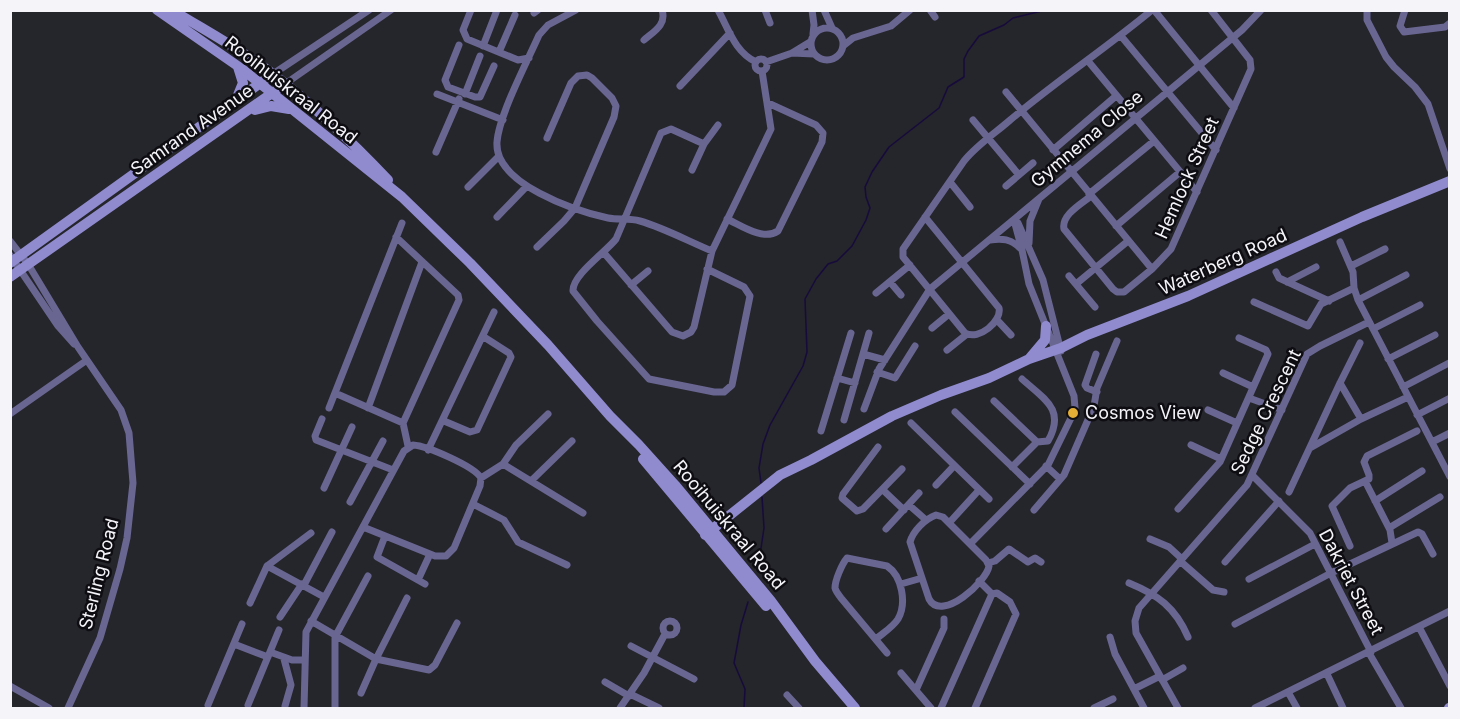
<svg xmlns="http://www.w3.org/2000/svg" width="1460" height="719" viewBox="0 0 1460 719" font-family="Inter,sans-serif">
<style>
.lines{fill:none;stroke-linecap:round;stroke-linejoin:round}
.stream{stroke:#170b3c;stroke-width:1.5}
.street{stroke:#696691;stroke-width:7}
.secondary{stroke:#908bcf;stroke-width:10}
.poi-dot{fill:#e3ae35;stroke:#0e0e12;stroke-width:2}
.labels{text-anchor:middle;stroke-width:5;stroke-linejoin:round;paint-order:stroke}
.street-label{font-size:18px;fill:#f4f4f9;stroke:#0e0e12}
.poi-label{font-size:18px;fill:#f4f4f9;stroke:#0e0e12;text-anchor:start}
</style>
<rect width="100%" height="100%" fill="#25252c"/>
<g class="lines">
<!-- stream -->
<path class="stream" d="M761 483 759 468 763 444 770 425 803 366 807 352 805 299 816 279 828 264 837 261 852 246 866 220 870 208 866 197 865 187 872 172 889 147 939 108 948 87 964 77V59L968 51 979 36 1004 25 1013 18 1046 10
M760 555 764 528 762 497
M744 708 745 689 734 663 741 625 748 602"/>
<!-- street -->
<path class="street" d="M471 10 463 30 467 39 518 60 529 58
M576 10 548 25 539 35C527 62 499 115 497 142 494 184 576 211 608 218 618 220 629 218 640 221 664 228 688 241 712 251
M718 10C729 30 735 52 756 62
M765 10 770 23
M812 10 814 25 813 34
M824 10 832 28
M930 10 935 17
M1154 10 1234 108
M1367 10V20L1386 57 1394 67 1415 87 1428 104 1450 169
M1405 10 1400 26 1404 32 1445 27 1450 23
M534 13 538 10
M811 44a16 16 0 1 1 32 0a16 16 0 1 1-32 0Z
M1121 36 1216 150
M644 40C653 32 667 25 662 10
M459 45 445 80 448 87 475 97H480L494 66
M483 46 497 10
M843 46 853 38 891 26 910 10
M499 52 515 15
M792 53 814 54
M755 65a6 6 0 1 1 12 0a6 6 0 1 1-12 0Z
M1088 61 1197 192
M766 62 792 53 810 42
M273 74 369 10
M285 84 391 10
M680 86 730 33
M1006 92 1152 269
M437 94 503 120
M465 94 480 56
M973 120 1019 175
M704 144 671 129 661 133 616 239C606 252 572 275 573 291L597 321 649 379 714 392H724L732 385 750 296 744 287 707 269
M1053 150 1116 96
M436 152 459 99
M692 170 704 144 718 125
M950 182 970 207
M1006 186 1033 163
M468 187 499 156
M1089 194 1154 141
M1091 196C1081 204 1061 215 1064 229L1113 289 1117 292H1124L1152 269 1171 249 1251 69 1250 60 1211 10
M497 217 526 187
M925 217 999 308C1002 321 979 341 965 333L903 257V249L964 161C977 145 994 134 1009 121 1055 82 1105 49 1152 10
M727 219C742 226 763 241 778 231L822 142 823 133 816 125 768 103
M1014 220 1022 250 1029 284 1074 396 1075 408
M1018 223 1043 280 1061 351
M1116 226 1180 172
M396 237 458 295 459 300 403 423
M990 240C1002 238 1011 239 1020 248
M10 241 28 264 78 347 121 410 129 433 133 483 127 538 120 569 100 638 68 708
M1340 242 1353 272 1354 288 1358 300 1450 477
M1029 243 1030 221 1039 199
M537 247 564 221 575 208 614 117 616 106 612 98 592 78 587 75 578 76 571 83 547 138
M604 253 672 332 683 336 691 332 694 327 712 251 771 129 762 71
M10 255 58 326 74 344
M1351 266 1385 249
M1276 272 1279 278 1329 301
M1069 276 1095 307
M890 282 901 295
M1287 282 1316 267
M1076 284 1128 241
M631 285 648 271
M876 293 910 265
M1358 300 1406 275
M1254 302 1308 326 1321 304 1354 288
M997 320 1011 335
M932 328 949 314
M1373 329 1420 305
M947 350 967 334
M863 354 885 360
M1096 354 1085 385 1087 388 1097 392
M1388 359 1435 335
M877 372 895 378 915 346
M1223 373 1253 387
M837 378 855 383
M1340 383 1361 419
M1403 387 1449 363
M335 393 403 423 408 446
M1249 398 1282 410
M994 401 1037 442
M329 408 402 223
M368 408 422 262
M864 409 879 369 930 289 1242 30 1261 10
M1208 410 1237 423
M955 412 1030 484
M10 414 87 360
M1417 415 1450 398
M322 419 315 436 316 440 393 470
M844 420 869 333
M444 421 470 432 477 430 511 357 509 353 484 337
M911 423 989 499
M821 431 851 333
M1432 442 1450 433
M1191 445 1221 459
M878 447 843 494 842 498 857 511 863 509 902 469
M1310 448 1361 419 1408 397
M428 450 494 312
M503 464 583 513
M1046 466 1060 479
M1012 467 1037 442 1048 441C1066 409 1044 399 1022 379
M1253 476 1310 533 1371 652
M481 478 503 464 516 445 548 414
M531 481 572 441
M1365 481 1390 530 1392 543
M936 485 954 466
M324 488 352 427
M883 490 904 510
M1289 492 1340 383 1360 343
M1375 501 1422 471
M350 502 383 441
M473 504 504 520 518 542 567 565
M909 505 926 520
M1178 509 1220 462 1268 354 1266 350 1239 338
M1034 510 1064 475 1094 406 1097 388 1117 341
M936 515 943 517 986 560 989 566C987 581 942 623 929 599L910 542C913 531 925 519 936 515Z
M949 523 979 490
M1389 528 1440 497
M886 529 919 493
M385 536 377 557 425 584
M1150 539 1169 547 1182 559
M970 544 1048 465 1071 418
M1350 546 1332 506 1350 488 1369 479V475L1364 462 1367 456 1417 431
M1180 561 1213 590 1224 592
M1225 562 1279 501
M988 563 995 561 1009 549 1028 562 1035 558 1041 562
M267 566 311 533
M1249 579 1315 544
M418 580 430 554
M1129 583C1158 595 1175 607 1188 637
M901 584 922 578
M304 585 332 532
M250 603 267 566 324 597
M280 617 302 584
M663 628a7 7 0 1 1 14 0a7 7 0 1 1-14 0Z
M311 621 376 659 429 670 435 665 457 623
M1235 624 1331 573 1418 532 1422 534 1433 554
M1419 627 1450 686
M1110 637 1115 654 1144 708
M876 639C883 633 893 627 898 619 907 603 902 576 887 566L847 558C842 564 835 580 835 588 836 592 839 595 841 598L887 653
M234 644 268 657
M631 646 694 679
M270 652 292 660H305
M1369 653 1401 708
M284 659 291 685 285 706
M901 673 931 708
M1327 674 1343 708
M1162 680 1183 668
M605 682 629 696
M10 686 49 708
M1134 689 1160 676
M916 690 944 628V619
M1288 692 1297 708
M361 693 376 659 407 598
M630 694 659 708
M787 695 799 708
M208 705 242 624
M248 705 279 630
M304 708 306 632 404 451 413 445C427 446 474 466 481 478L480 486 454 548 446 556H435L363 527
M335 708V637L368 576
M620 708 644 673 665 634
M941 708 992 594
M975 708 1016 614 1010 602 997 593 992 594 979 581
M1094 708 1113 699
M1178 708 1136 633 1135 621 1139 608 1247 485 1307 354 1320 346 1369 322
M1255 708 1450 611"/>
<!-- secondary -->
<path class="secondary" d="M157 10 242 69 402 197 470 263 548 345 610 416 639 445 675 485 771 601 815 661 855 708
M172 10C206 31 242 50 273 74 314 106 352 142 388 180
M236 100 243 83 238 67
M255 110 271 106 289 109
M10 263 273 74
M10 277 285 84
M1029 359 1045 340 1046 326
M643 459 766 606
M705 535 780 475 811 460 892 416 941 395 989 378 1029 359 1061 348 1087 335 1188 296 1362 217 1450 181
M1449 708H1450"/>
</g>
<!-- markers -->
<circle class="poi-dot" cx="1073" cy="413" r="6"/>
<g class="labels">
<!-- street labels -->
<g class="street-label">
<text transform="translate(291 90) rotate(38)" y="6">Rooihuiskraal Road</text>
<text transform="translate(192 130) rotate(-35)" y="6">Samrand Avenue</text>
<text transform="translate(1087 139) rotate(-40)" y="6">Gymnema Close</text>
<text transform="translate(1187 178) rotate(-66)" y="6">Hemlock Street</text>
<text transform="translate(1223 262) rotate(-24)" y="6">Waterberg Road</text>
<text transform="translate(1266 412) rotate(-64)" y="6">Sedge Crescent</text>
<text transform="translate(729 525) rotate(50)" y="6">Rooihuiskraal Road</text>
<text transform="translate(99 574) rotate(-76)" y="6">Sterling Road</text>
<text transform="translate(1351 582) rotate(62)" y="6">Dakriet Street</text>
</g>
<!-- poi labels -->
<g class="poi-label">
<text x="1085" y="419">Cosmos View</text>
</g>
</g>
<!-- border -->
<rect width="1460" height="719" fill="none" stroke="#f4f4f9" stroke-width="24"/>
</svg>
